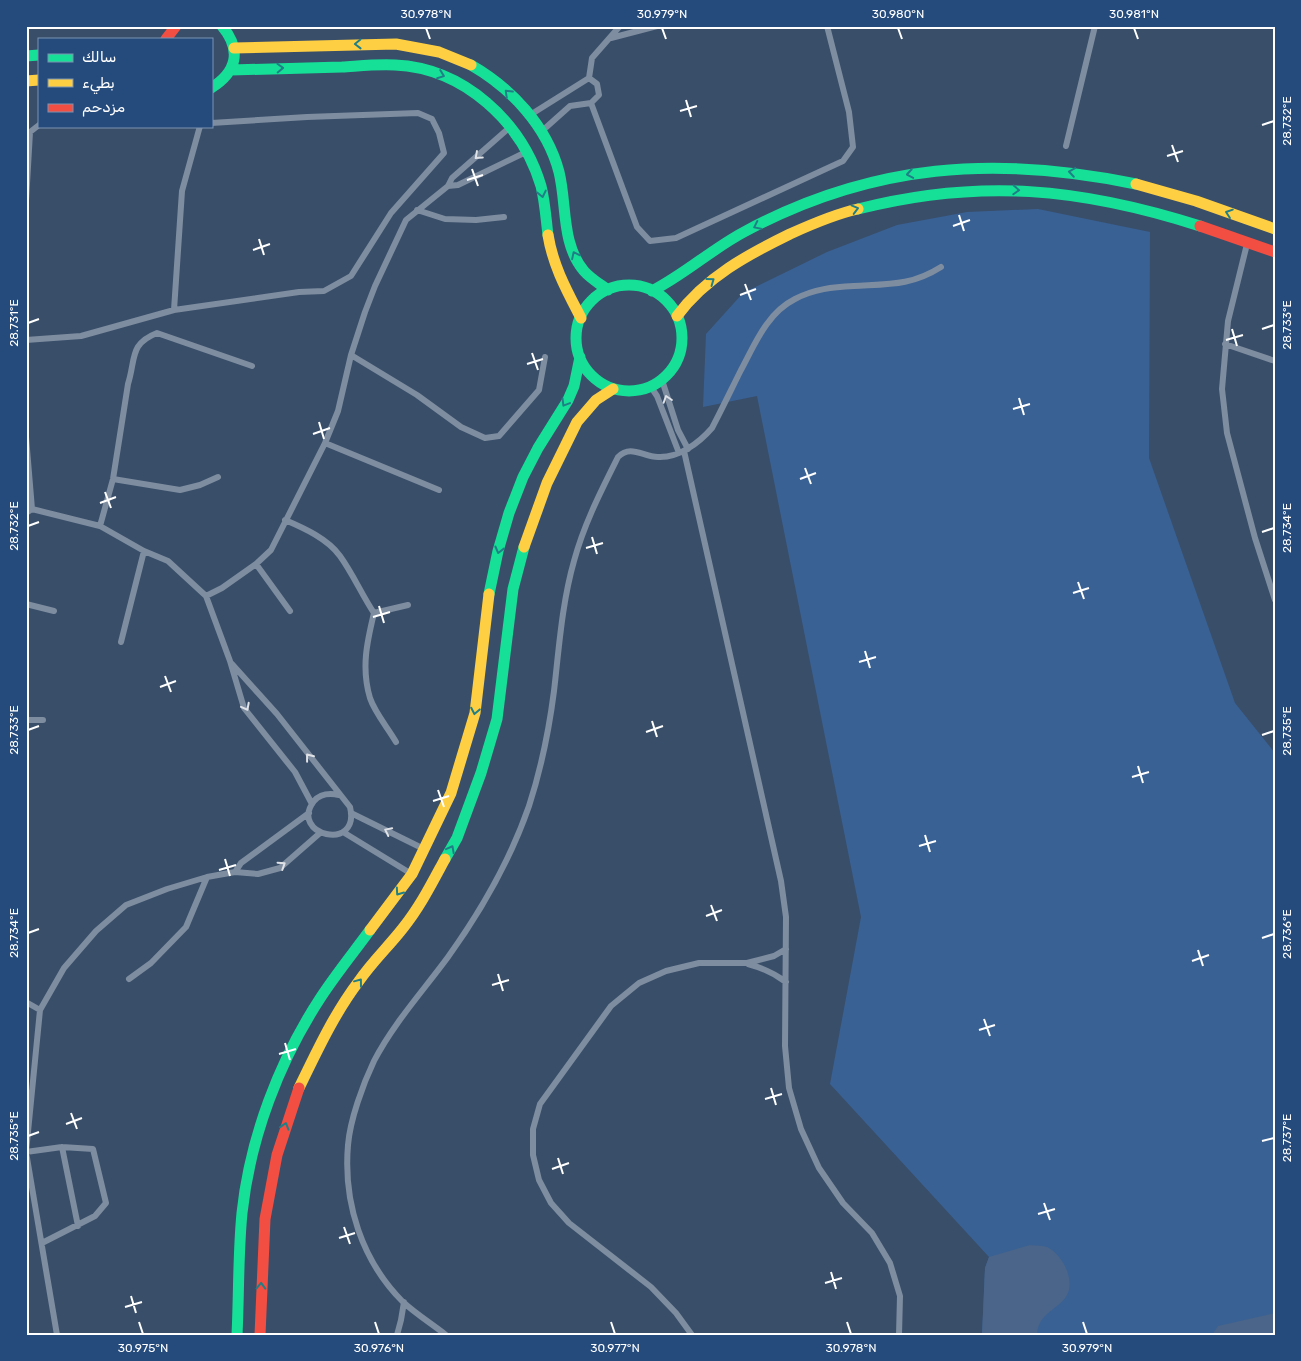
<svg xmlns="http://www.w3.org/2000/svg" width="1301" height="1361" viewBox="0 0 1301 1361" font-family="Rubik,'Noto Naskh Arabic',sans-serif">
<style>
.green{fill:#396194}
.water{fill:#4a6589}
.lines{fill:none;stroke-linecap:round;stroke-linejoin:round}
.lane{stroke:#7e8da0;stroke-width:6}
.fast{stroke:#16e098;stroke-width:11}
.slow{stroke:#ffcf43;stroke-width:11}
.jam{stroke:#f24e42;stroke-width:11}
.oneway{stroke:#207f86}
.oneway2{stroke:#dfe2e7}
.ticks{fill:none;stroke:#fff;stroke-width:2}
.neatline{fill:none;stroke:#fff;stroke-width:2}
.ticks-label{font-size:12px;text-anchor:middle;fill:#fff}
</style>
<rect width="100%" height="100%" fill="#394e69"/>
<!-- green -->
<path class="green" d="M1038 209 1150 232 1149 458 1235 703 1275 753V1335H982L985 1268 989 1257 830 1084 861 917 757 396 703 407 706 334 743 293 827 252 897 225 967 212Z"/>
<!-- water -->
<path class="water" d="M1030 1245C1035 1246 1044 1245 1049 1248 1063 1256 1075 1280 1067 1295 1060 1309 1038 1312 1037 1335H982L985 1268 989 1257Z
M1275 1313V1335H1212L1218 1326Z"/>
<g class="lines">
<!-- lane -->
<path class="lane" d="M611 38 657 26
M591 103 637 227 650 241 676 238 843 161 853 147 849 112 827 26
M530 115 589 78 592 58 620 26
M542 131 570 106 591 103 599 95 597 84 589 78
M1066 146 1095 26
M448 186 458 185 526 152
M26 201 30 132 39 125
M417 210 445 219 476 220 504 217
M1247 244 1228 321 1222 389 1227 433 1255 538 1275 600
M174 310 182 191 200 126
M26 340 81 336 174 310 299 292 324 291 351 276 391 213 444 153 439 133 432 119 418 113 307 117 211 123
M1225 344 1275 361
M351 355 417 395 461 427 485 438 499 436 539 390 545 357
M662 380 678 430 688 449
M651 387 657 396 679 453
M26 437 32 509
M325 443 439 490
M684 451 781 881 786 917 785 1046 789 1088 801 1129 819 1168 843 1203 872 1233 890 1263 900 1296 899 1335
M113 479 180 490 200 485 218 477
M26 513 32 509 100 526 144 551 168 561 206 596 230 661 244 708 295 772 312 804
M285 520C304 528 328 539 340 556 353 574 362 595 374 613L408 605
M100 526 113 479 128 384C136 359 129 344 157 333L252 366
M256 564 290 611
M206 596 222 588 256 564 271 550 325 443 338 411 351 355 365 312 375 286 406 220 448 186 452 178 509 128
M26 604 54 611
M374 613C367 642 361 668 370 698 375 713 388 728 396 742
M121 642 144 551
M232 664 277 714 350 807C361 853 288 835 314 801 321 793 330 793 339 795
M26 720H43
M351 813 424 849
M343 832 410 873
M235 872 241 863 309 813
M748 964C763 968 774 973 786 982
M129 979 151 963 186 927 207 877
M26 1002 40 1010
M62 1147 78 1226
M26 1152 62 1147 93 1149 106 1203 95 1216 42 1243
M57 1335 26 1152 40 1010 64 968 96 931 126 905 167 889 207 877 235 872 258 874 280 868 320 833
M397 1335 401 1320 404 1302
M446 1335C432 1324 416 1314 403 1302 362 1261 343 1203 348 1145 350 1120 363 1084 374 1061 393 1024 423 991 448 957 481 911 510 861 529 806 541 769 549 730 554 691 559 648 562 603 574 561 584 524 601 491 618 457 631 444 643 457 658 457 679 458 699 443 712 428 722 409 731 390 741 370 755 344 767 313 795 299 814 289 833 287 854 286 888 284 911 286 941 267
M692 1335 676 1313 651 1287 569 1223 551 1203 539 1180 533 1155V1129L540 1104 611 1006 639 983 666 971 699 963H747L774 956 786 949"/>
<!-- fast -->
<path class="fast" d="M26 56 39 55
M471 65C511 88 547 126 559 172 567 204 561 244 584 271 591 279 600 284 608 290
M231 70C268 69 305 68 342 67 359 66 377 64 395 65 464 68 522 122 541 186 545 202 546 219 548 235
M211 88C237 72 242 50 222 26
M858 209C980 178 1081 188 1200 226
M576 338a53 53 0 1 1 106 0a53 53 0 1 1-106 0Z
M652 291C685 274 712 249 744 232 872 163 996 155 1136 184
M489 594 498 551 509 513 523 477 538 448 568 400 574 386 580 357
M445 859 457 838 481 773 497 719 513 589 524 547
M237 1335C239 1295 238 1254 242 1213 250 1138 279 1061 321 997 336 974 354 952 370 930"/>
<!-- slow -->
<path class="slow" d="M234 48 396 44 439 52 471 65
M26 81 39 80
M1136 184 1196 201 1275 229
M548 235C553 266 567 291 581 318
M677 316C706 277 747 255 790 234 812 224 835 214 858 209
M524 547 547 483 577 422 596 400 613 389
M370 930 412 874 451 793 475 713 489 594
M299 1088C317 1051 334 1014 359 981 372 962 389 946 403 928 420 907 432 883 445 859"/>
<!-- jam -->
<path class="jam" d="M166 39 176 26
M1200 226 1275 252
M260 1335 265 1219 277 1155 299 1088"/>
</g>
<!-- one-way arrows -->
<defs><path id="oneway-chevron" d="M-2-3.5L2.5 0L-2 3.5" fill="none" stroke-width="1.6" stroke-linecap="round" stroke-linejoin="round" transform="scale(1.25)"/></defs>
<g class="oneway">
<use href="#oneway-chevron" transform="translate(358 44) rotate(179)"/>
<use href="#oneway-chevron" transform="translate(280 68) rotate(-2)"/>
<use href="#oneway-chevron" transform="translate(441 75) rotate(21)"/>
<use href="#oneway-chevron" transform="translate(508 93) rotate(-136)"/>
<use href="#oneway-chevron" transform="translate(1072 172) rotate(-171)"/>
<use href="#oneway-chevron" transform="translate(910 174) rotate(170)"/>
<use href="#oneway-chevron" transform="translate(1016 190) rotate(3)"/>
<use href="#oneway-chevron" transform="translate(542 194) rotate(78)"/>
<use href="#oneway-chevron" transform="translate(855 209) rotate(-15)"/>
<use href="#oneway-chevron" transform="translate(1229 213) rotate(-161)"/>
<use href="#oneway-chevron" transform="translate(757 226) rotate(154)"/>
<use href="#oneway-chevron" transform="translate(575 255) rotate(-116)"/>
<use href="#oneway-chevron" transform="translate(711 281) rotate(-36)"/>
<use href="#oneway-chevron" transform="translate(565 403) rotate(121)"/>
<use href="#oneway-chevron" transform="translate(499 550) rotate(104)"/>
<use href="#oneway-chevron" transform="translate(475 711) rotate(101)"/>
<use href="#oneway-chevron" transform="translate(451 849) rotate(-62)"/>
<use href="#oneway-chevron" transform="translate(399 892) rotate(125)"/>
<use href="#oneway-chevron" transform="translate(359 982) rotate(-53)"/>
<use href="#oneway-chevron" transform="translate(285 1126) rotate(-73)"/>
<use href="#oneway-chevron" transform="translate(261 1286) rotate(-88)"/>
</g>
<g class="oneway2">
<use href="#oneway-chevron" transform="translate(478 156) rotate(138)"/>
<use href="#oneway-chevron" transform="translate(667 399) rotate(-108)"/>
<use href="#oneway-chevron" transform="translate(246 707) rotate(62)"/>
<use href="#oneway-chevron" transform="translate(309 757) rotate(-128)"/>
<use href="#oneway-chevron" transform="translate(388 831) rotate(-154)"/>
<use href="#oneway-chevron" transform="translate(282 865) rotate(-33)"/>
</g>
<!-- ticks -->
<path class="ticks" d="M426 28 430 39M662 28 666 39M898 28 902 39M1134 28 1138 39M686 100 691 117M680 111 697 106M1262 125 1274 121M1172 145 1178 162M1167 156 1183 151M472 169 478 186M467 180 483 175M959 215 964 231M953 226 970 220M259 239 264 255M253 250 270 244M745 284 751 300M740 295 756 289M28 323 39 319M1232 329 1237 346M1262 329 1274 325M1226 340 1243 335M532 353 538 370M527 364 543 359M1019 398 1024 415M1013 409 1030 404M319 422 324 439M313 434 330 428M805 468 811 484M800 479 816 473M105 492 111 508M100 503 116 497M28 526 39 522M1262 532 1274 528M592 537 597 554M586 548 603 543M1078 582 1084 599M1073 593 1089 588M379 606 384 623M373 617 390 612M865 651 870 668M859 662 876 657M165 676 171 692M160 687 176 681M652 721 657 737M28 730 39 726M646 732 663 726M1262 735 1274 731M1138 766 1143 783M1132 777 1149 772M438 790 444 807M433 801 449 796M925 835 930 852M919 846 936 841M225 859 230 876M219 870 236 865M711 905 717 921M706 916 722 910M28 933 39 929M1262 938 1274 934M1198 950 1203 966M1192 961 1209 955M498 974 503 991M492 985 509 980M984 1019 990 1036M979 1030 995 1025M285 1043 290 1060M279 1054 296 1049M771 1088 776 1105M765 1099 782 1094M71 1113 77 1129M66 1124 82 1118M28 1136 39 1132M1262 1141 1274 1138M558 1158 563 1174M552 1169 569 1163M1044 1203 1050 1220M1038 1214 1055 1209M344 1227 350 1244M339 1238 355 1233M831 1272 836 1289M825 1283 842 1278M131 1296 136 1313M125 1307 142 1302M139 1322 143 1334M375 1322 379 1334M611 1322 615 1334M847 1322 851 1334M1083 1322 1087 1334"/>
<!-- border -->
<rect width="1301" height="1361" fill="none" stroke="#254b7d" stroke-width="55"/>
<!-- legend -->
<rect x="38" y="38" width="175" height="90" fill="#254b7d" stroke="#7c93b1"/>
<rect x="48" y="54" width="25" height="8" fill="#16e098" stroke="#7c93b1"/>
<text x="82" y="62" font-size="15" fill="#ffffff">سالك</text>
<rect x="48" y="79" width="25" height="8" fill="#ffcf43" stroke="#7c93b1"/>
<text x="82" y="88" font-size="15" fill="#ffffff">بطيء</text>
<rect x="48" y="104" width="25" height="8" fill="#f24e42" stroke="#7c93b1"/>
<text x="82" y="112" font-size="15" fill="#ffffff">مزدحم</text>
<rect x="28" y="28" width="1246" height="1306" class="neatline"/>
<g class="ticks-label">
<text x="426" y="18">30.978°N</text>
<text x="662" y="18">30.979°N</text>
<text x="898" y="18">30.980°N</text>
<text x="1134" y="18">30.981°N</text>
<text transform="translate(1287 121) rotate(-90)" y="4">28.732°E</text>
<text transform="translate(14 323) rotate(-90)" y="4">28.731°E</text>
<text transform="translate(1287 325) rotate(-90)" y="4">28.733°E</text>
<text transform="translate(14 526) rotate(-90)" y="4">28.732°E</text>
<text transform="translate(1287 528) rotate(-90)" y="4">28.734°E</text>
<text transform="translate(14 730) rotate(-90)" y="4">28.733°E</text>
<text transform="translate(1287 731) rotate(-90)" y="4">28.735°E</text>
<text transform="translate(14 933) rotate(-90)" y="4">28.734°E</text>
<text transform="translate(1287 934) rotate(-90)" y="4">28.736°E</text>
<text transform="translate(14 1136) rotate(-90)" y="4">28.735°E</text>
<text transform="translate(1287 1138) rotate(-90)" y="4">28.737°E</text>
<text x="143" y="1352">30.975°N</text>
<text x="379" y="1352">30.976°N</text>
<text x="615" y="1352">30.977°N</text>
<text x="851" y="1352">30.978°N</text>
<text x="1087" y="1352">30.979°N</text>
</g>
</svg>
